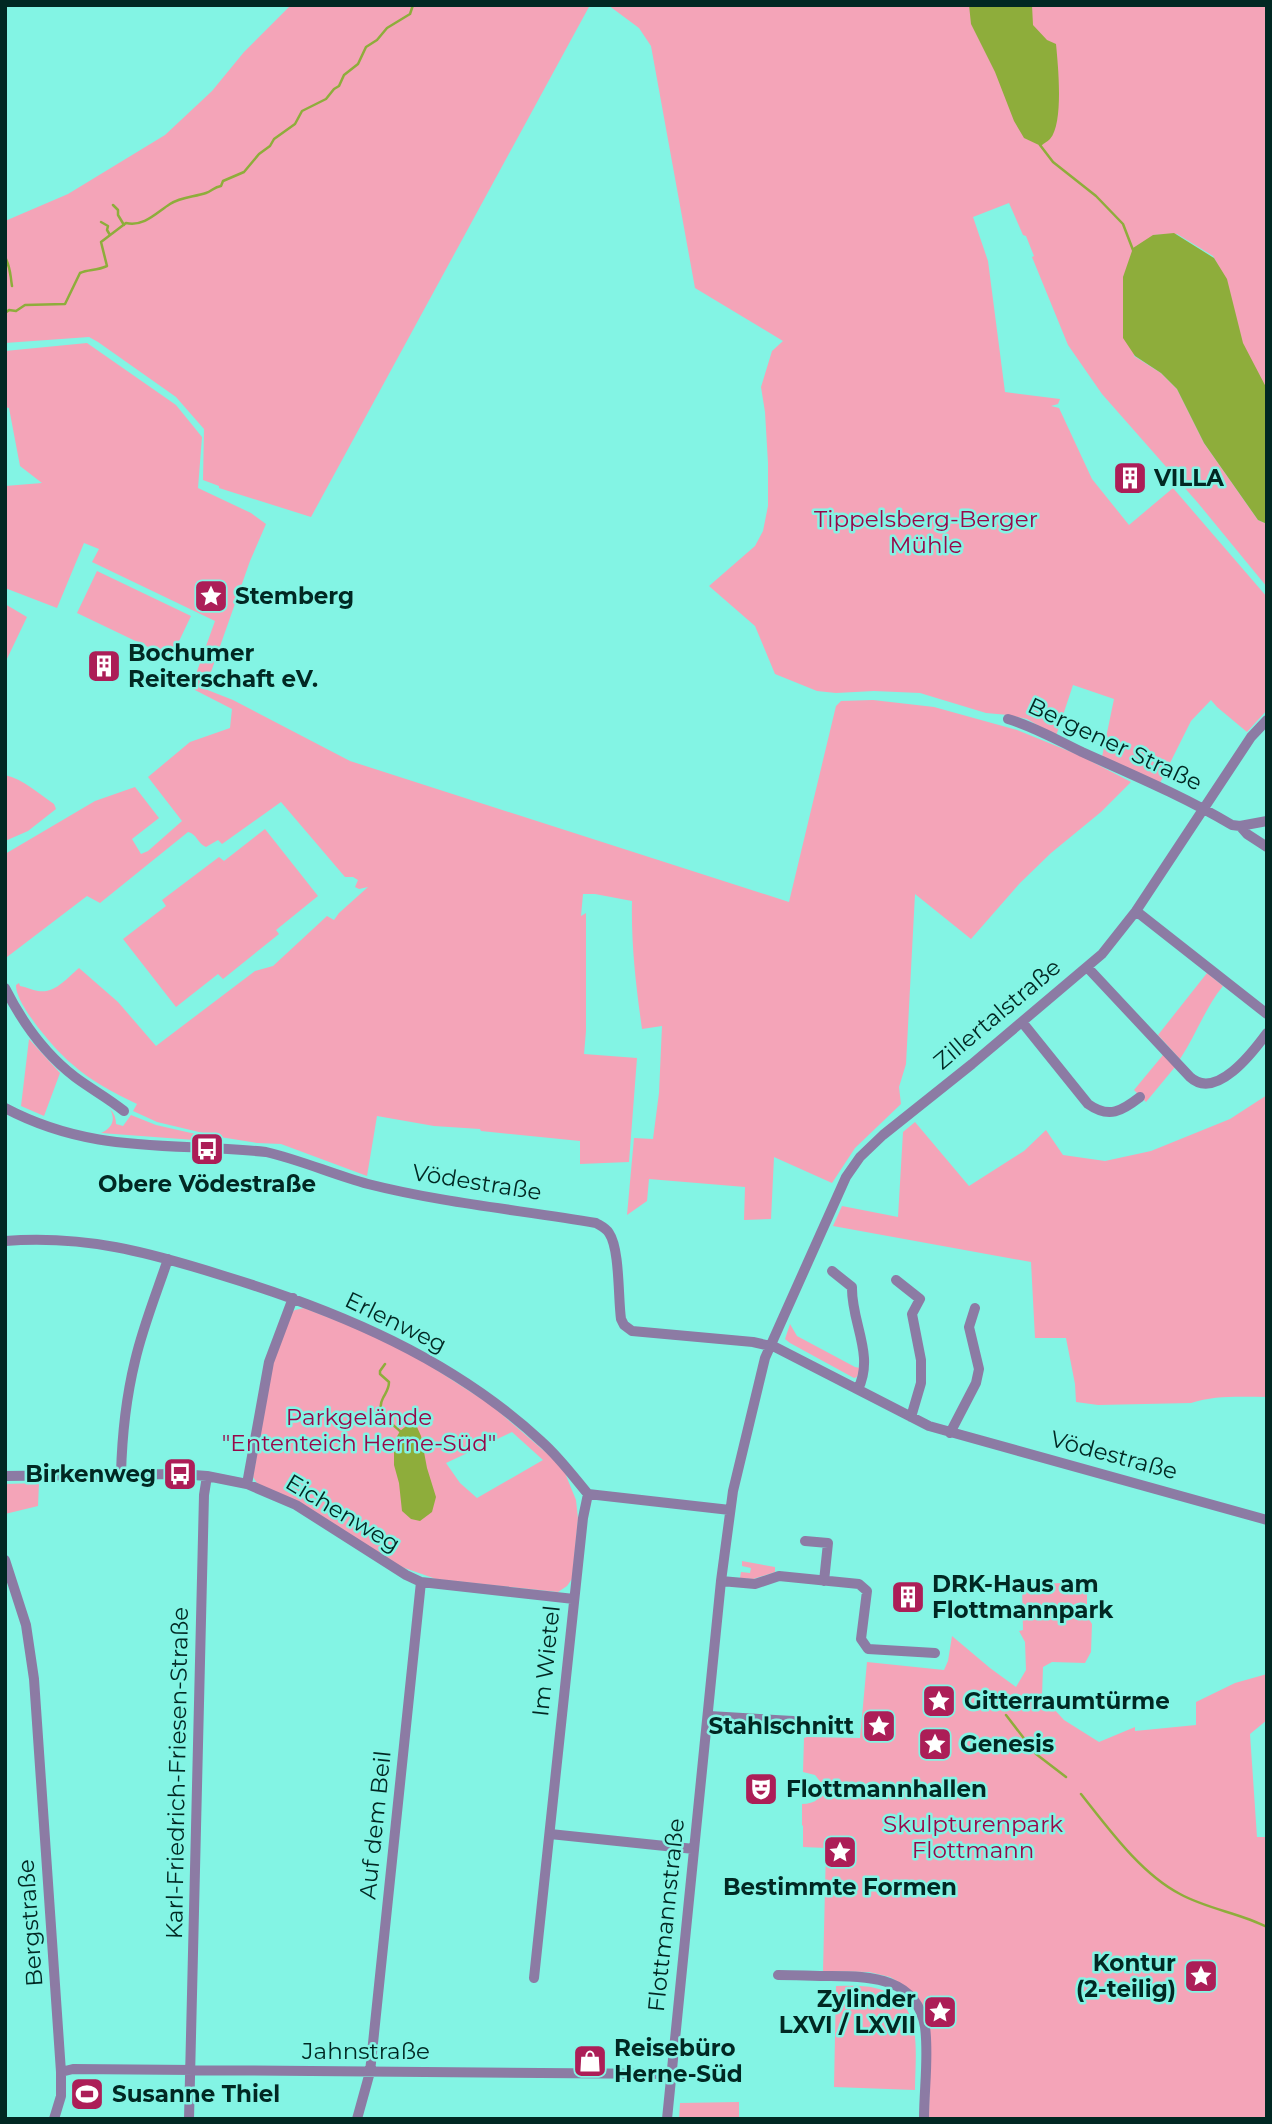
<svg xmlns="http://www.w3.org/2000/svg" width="1272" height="2124" viewBox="0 0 1272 2124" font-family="Montserrat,sans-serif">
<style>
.green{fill:#f4a4b8;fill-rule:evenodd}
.water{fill:#8ead3b}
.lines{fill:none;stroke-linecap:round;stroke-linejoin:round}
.stream{stroke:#8ead3b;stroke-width:2.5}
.minor{stroke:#8c7ba4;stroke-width:10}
.labels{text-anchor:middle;stroke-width:5;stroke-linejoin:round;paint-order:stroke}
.poi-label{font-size:23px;font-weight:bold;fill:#012823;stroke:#83f4e4;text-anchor:start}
.park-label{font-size:23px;fill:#980749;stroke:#83f4e4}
.street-label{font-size:23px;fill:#012823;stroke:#83f4e4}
</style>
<rect width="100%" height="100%" fill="#83f4e4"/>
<!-- green -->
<path class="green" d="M291 5H590L311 517 219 488V486L203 480 204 429 176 397 98 342 89 337 5 343V221L68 194 165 135 212 91 244 52Z
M608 5H1267V390L1242 344 1226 280 1213 256 1177 234 1153 235 1134 356 1161 373 1177 389 1204 443 1258 520 1267 524V587L1198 503 1102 394 1068 345 1032 257 1034 256 1026 236 1023 235 1009 203 973 217 988 261 1005 392 1060 399 1058 404 1051 406 1059 408 1092 479 1129 525 1173 488 1267 597V710L1247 732 1217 707 1211 700 1191 721 1160 783 1102 757 1114 699 1073 685 1056 736 1027 719 1008 715 986 713 920 693 874 691 836 693 817 691 775 674 755 626 709 586 755 546 763 531 768 506V463L765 412 761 387 772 351 783 341 695 288 651 46 639 28Z
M87 343 176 405 202 437 198 488 251 513 266 524 250 561 205 689 233 700 350 761 789 902 836 706 841 701 873 700 934 707 1017 730 1081 756 1131 782 1101 812 1051 853 1020 883 971 939 915 894 906 1064 899 1087 901 1104 855 1148 832 1183 774 1157 771 1219 744 1220 745 1187 649 1179 647 1201 627 1215 634 1138 653 1139 659 1093 662 1026 642 1029C636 986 631 944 632 901L595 894H583L581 916 586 913V1031L584 1054 637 1058 629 1162 580 1164V1141L481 1131 480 1129 434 1126 377 1116 367 1176 281 1144 257 1143 220 1137 157 1122 133 1111 137 1104C114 1093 91 1081 72 1064 56 1051 15 1004 16 985L19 983 20 986C26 987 32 990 38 991 55 994 67 978 79 968L118 1002 156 1046 255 971 273 966 327 916 334 920 339 913 368 887 359 889 355 887 358 880 353 877H345L281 802 222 844 218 840 206 847C198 844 197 834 188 832L100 903 87 896 7 957 5 953V854L95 801 135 787 159 818 132 839 141 854 148 851 182 821 148 777 190 742 230 728 232 709 191 688 215 621 92 562 99 549 84 543 57 608 5 588V486L42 483 20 466 9 408 5 407V351Z
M97 571 191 616 171 658 77 613Z
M5 604 27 617 5 663Z
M5 775C23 779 39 794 54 804L56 809 28 831 5 841Z
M265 829 318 896 276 930 279 934 223 979 218 974 176 1007 123 939 166 906 162 900 219 857 224 861Z
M1207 973 1223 986C1205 1008 1196 1035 1180 1059L1158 1035Z
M29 1039 60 1073 44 1116 21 1106Z
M1163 1055 1175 1067 1146 1102 1134 1090Z
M1267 1095V1397C1242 1397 1215 1395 1191 1403L1098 1405 1076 1402 1075 1384 1066 1338H1035L1031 1262 833 1226 842 1206 898 1217 903 1132 915 1122 969 1186 1024 1151 1046 1130 1063 1155 1105 1161 1151 1151 1230 1119Z
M110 1109C114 1113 116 1118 116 1124L123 1126 131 1115 156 1125 213 1138 221 1142 101 1133C112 1128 116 1120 110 1109Z
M304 1308 358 1329 418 1358 491 1405 550 1456 565 1473 576 1500 578 1519 572 1579 567 1586 558 1592 436 1579 399 1566 257 1483 253 1477 274 1358 290 1314 295 1310ZM512 1432 543 1460 477 1498 460 1483 446 1463Z
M790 1324 797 1336 855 1367 860 1368 857 1377 854 1378 790 1343 785 1339Z
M39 1483 38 1506 5 1514V1484Z
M742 1561 775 1567V1572L753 1579 740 1578 741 1572 750 1573 751 1568 742 1566Z
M1082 1582 1083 1593H1087V1616L1092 1624 1091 1652 1085 1663 1052 1662 1043 1667 1042 1696 1064 1720 1099 1742 1135 1727V1731L1196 1725V1702L1235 1683 1267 1674V1720L1250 1734 1257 1837H1267V2119H929L930 2034 902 1984 890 1977 869 1972 823 1971 826 1848 803 1847V1826L802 1825V1804C815 1804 823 1798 823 1785L815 1775 803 1772 804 1738 807 1737 860 1738 867 1662 944 1670 948 1661 952 1636 990 1668 1016 1687 1026 1670 1025 1642 1019 1631 1023 1630 1022 1585Z
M836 1986C849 1986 862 1985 875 1988 925 1998 915 2052 915 2090L834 2087Z
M739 2102V2119H679L680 2103Z"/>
<!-- water -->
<path class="water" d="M969 5H1032L1033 25 1047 40 1056 44C1058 65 1064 123 1050 139 1047 142 1044 143 1041 146L1024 138 1014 121 995 72 971 24Z
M1174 233 1214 258 1227 279 1243 343 1267 389V524L1258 520 1204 443 1177 389 1161 373 1135 356 1123 338V277L1133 248 1153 235Z
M410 1423 417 1427 421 1436 427 1468 436 1497 432 1512 420 1521 411 1519 402 1511 399 1483 394 1465V1442L400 1431Z"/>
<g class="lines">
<!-- stream -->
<path class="stream" d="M1040 145 1053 162 1096 196 1123 224 1133 250
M113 205 118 210V215L124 225
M101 222 108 226 107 230 110 235
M6 259C11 270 10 274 12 286
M5 313 9 310 16 311 25 305 65 304 80 273C89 269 96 271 107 266L101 242 126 223C144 227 156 213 170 204 181 197 194 197 206 193 212 191 214 187 221 186L223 181 244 172 259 154 270 146 274 139 295 124 302 111 326 99 334 89 339 86 344 75 358 64 366 47 377 40 387 28 410 14 413 5
M385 1364 380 1371V1374L389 1382C389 1389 386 1392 383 1398 375 1413 389 1421 400 1431
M1006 1715 1036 1754 1066 1777
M1081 1794C1108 1828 1141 1874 1180 1894 1207 1909 1240 1913 1267 1927"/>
<!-- minor -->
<path class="minor" d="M1008 719C1035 727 1057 740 1082 752 1133 775 1183 796 1232 825L1240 826 1267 821
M1240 826 1247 834 1267 847
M1136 911 1267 1014
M1087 967 1190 1077C1216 1101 1253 1052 1267 1033
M5 988C22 1022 45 1054 75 1077 91 1089 108 1098 124 1111
M1022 1022 1088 1104C1109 1119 1122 1111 1140 1097
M5 1108C94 1155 171 1142 266 1152 301 1160 334 1175 368 1184 443 1203 520 1210 596 1223 601 1226 606 1228 609 1233 620 1249 618 1298 621 1319L624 1325 632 1331 753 1342 775 1347 929 1426 1267 1520
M5 1241C86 1235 148 1252 224 1276 339 1311 453 1359 542 1442 559 1457 573 1476 588 1494L730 1510
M832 1271 852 1287C851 1322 875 1355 858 1389
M896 1280 920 1299 912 1314 921 1360V1383L911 1417
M950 1433 976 1383 979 1369 969 1327 975 1308
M121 1474C122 1436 126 1398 135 1361 143 1326 157 1292 168 1259
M5 1476 180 1474 207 1476 247 1484 296 1505 406 1575 421 1582 574 1599
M247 1484 269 1362 293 1298
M805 1541 828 1543 824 1581
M5 1560 26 1625 34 1679 61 2072V2096L54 2119
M721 1581 755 1584 779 1576 859 1584 867 1591 861 1639 868 1649 935 1653
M709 1716 793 1721
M550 1834 694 1849
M778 1975C796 1975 813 1976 831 1976 871 1976 917 1978 925 2027 929 2056 924 2089 924 2119
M534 1978 583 1518 588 1494
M61 2072 73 2069 671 2074
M189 2119 204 1495 207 1476
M357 2119 370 2072 421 1582
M667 2119 721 1581 733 1491 765 1358 846 1177 860 1157 883 1135 972 1064 1102 954 1136 911 1251 737 1267 720"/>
</g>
<!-- icons -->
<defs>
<g id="building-square" transform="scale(1.75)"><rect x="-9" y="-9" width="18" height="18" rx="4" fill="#ac1e57" stroke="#83f4e4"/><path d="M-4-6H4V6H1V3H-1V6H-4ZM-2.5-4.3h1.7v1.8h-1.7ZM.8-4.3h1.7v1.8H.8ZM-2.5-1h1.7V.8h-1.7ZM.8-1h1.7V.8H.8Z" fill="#fff"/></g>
<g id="sight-square" transform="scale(1.75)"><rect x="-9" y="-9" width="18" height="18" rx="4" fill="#ac1e57" stroke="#83f4e4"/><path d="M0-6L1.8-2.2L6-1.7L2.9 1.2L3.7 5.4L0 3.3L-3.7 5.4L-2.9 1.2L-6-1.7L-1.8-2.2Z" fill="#fff"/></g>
<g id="bus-square" transform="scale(1.75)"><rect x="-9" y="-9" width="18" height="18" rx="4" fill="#ac1e57" stroke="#83f4e4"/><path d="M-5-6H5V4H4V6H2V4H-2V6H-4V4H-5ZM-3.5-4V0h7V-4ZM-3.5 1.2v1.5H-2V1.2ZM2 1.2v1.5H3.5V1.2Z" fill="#fff"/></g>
<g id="theatre-square" transform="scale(1.75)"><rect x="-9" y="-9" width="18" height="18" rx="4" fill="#ac1e57" stroke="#83f4e4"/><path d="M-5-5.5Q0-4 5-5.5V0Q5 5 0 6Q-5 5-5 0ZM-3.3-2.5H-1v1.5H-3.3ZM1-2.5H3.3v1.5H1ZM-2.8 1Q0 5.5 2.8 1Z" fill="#fff"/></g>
<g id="shop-square" transform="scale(1.75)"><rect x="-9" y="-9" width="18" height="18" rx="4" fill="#ac1e57" stroke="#83f4e4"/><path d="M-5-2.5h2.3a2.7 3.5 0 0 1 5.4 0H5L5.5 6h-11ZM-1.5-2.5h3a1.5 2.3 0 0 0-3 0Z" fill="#fff"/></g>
<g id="stadium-square" transform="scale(1.75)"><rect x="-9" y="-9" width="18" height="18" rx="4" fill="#ac1e57" stroke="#83f4e4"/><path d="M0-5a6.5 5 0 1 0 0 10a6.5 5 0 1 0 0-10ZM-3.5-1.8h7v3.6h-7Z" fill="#fff"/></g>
</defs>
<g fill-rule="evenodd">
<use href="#building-square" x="1130" y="478"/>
<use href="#sight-square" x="211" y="596"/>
<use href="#building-square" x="104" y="666"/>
<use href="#bus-square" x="207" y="1149"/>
<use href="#bus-square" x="180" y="1474"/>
<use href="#building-square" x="908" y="1597"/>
<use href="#sight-square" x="939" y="1701"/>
<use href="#sight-square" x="879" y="1726"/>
<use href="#sight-square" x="935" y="1744"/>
<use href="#theatre-square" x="761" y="1789"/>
<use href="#sight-square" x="840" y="1852"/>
<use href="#sight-square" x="1201" y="1976"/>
<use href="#sight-square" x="940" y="2012"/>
<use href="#shop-square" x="590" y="2061"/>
<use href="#stadium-square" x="87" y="2094"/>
</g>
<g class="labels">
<!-- poi labels -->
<g class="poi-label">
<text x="1154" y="486">VILLA</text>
<text x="235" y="604">Stemberg</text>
<text x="128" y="661">Bochumer<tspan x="128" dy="26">Reiterschaft eV.</tspan></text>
<text x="207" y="1192" text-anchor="middle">Obere Vödestraße</text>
<text x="156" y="1482" text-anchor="end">Birkenweg</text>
<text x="932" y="1592">DRK-Haus am<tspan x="932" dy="26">Flottmannpark</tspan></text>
<text x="964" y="1709">Gitterraumtürme</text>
<text x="854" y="1734" text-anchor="end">Stahlschnitt</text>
<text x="960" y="1752">Genesis</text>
<text x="786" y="1797">Flottmannhallen</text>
<text x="840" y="1895" text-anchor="middle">Bestimmte Formen</text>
<text x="1176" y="1971" text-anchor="end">Kontur<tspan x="1176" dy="26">(2-teilig)</tspan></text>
<text x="916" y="2007" text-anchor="end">Zylinder<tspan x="916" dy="26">LXVI / LXVII</tspan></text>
<text x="614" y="2056">Reisebüro<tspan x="614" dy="26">Herne-Süd</tspan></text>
<text x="112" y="2102">Susanne Thiel</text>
</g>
<!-- park labels -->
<g class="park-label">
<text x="926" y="527">Tippelsberg-Berger<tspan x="926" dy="26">Mühle</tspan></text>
<text x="359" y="1425">Parkgelände<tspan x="359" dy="26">"Ententeich Herne-Süd"</tspan></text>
<text x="973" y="1832">Skulpturenpark<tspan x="973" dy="26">Flottmann</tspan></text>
</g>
<!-- street labels -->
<g class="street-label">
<text transform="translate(1115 744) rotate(25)" y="8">Bergener Straße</text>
<text transform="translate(997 1014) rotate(-40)" y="8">Zillertalstraße</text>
<text transform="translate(477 1182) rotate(9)" y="8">Vödestraße</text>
<text transform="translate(396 1322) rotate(26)" y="8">Erlenweg</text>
<text transform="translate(1114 1455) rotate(15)" y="8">Vödestraße</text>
<text transform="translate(343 1513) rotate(31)" y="8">Eichenweg</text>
<text transform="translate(546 1661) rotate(-84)" y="8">Im Wietel</text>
<text transform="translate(177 1773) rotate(-89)" y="8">Karl-Friedrich-Friesen-Straße</text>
<text transform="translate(375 1825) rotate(-84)" y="8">Auf dem Beil</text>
<text transform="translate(666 1915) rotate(-84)" y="8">Flottmannstraße</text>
<text transform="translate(30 1923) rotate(-94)" y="8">Bergstraße</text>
<text x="366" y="2059">Jahnstraße</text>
</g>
</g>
<!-- border -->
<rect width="1272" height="2124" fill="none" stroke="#012823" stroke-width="14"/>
</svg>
